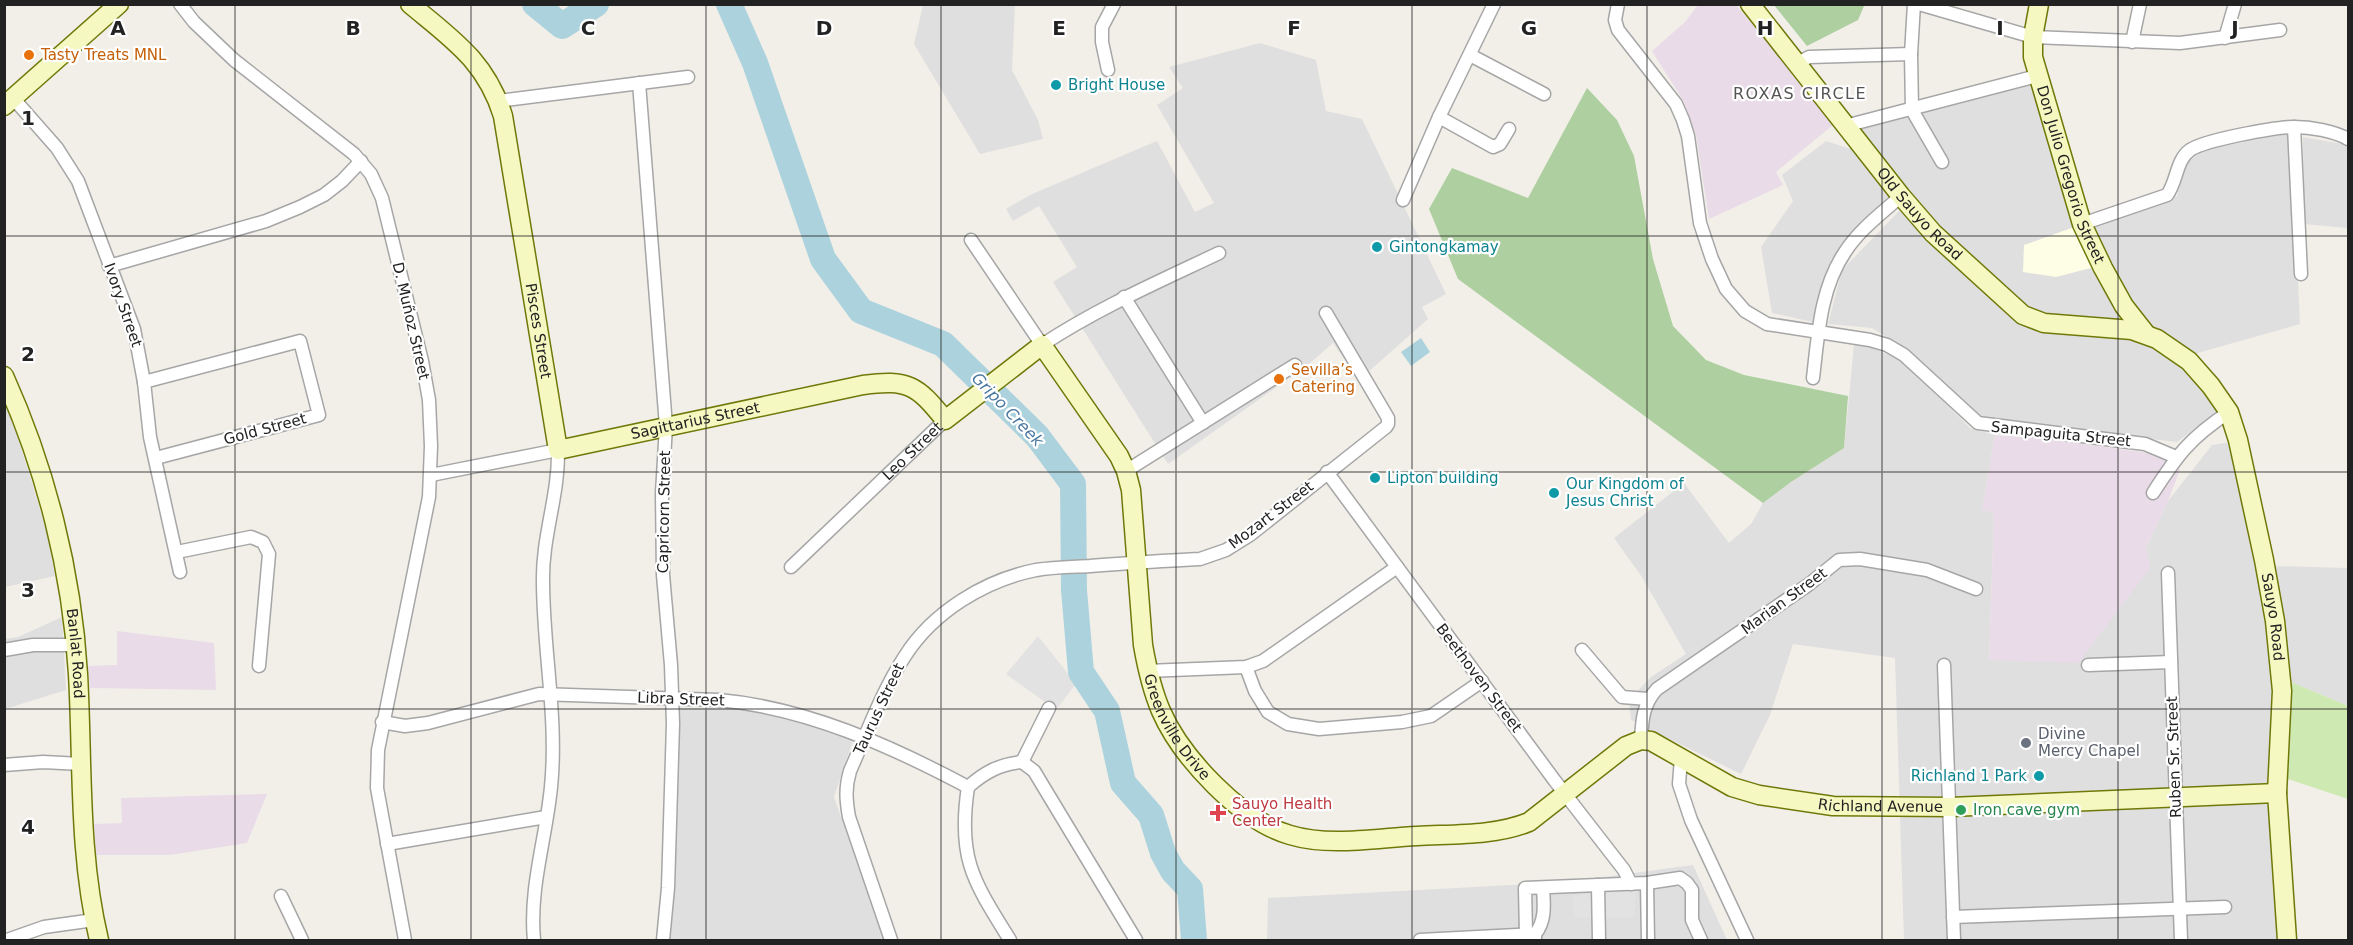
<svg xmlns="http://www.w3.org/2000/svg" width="2353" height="945" viewBox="0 0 2353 945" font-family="'DejaVu Sans',sans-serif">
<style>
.residential{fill:#e0dfdf}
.industrial{fill:#eadbe8}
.education{fill:#fefee6}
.grass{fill:#cee9b2}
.forest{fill:#aecfa0}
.parking{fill:#e2e2e2}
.water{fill:#acd3dd}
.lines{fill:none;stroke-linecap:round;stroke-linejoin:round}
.river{stroke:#acd3dd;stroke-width:26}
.street-casing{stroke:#a6a6a6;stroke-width:15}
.secondary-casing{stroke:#6f7909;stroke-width:21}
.street{stroke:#fff;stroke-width:12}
.secondary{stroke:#f6f8c1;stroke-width:18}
.grid{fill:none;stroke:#222;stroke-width:1.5;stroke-opacity:0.55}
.food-dot{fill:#e8710a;stroke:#fff;stroke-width:2}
.culture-dot{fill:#0f9aa8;stroke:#fff;stroke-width:2}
.worship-dot{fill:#6b7280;stroke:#fff;stroke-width:2}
.leisure-dot{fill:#2e9e5b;stroke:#fff;stroke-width:2}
.health-dot{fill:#e0444e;stroke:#fff;stroke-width:2}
.labels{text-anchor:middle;stroke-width:4.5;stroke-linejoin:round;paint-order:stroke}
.food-label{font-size:15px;fill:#c56008;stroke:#fff;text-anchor:start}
.culture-label{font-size:15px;fill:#0d838f;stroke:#fff;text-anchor:start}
.street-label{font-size:15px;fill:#222;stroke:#fff}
.worship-label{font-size:15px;fill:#5b616d;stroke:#fff;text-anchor:start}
.health-label{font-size:15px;fill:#be3a42;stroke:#fff;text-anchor:start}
.leisure-label{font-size:15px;fill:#27864d;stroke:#fff;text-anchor:start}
.neighbourhood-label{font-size:16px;letter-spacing:1.5px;fill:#555;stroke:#fff}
.water-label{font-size:16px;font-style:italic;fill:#4a77a0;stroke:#fff}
.grid-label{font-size:20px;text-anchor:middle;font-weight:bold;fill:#222;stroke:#fff;stroke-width:4.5;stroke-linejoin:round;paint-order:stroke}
</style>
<rect width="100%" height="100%" fill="#f2efe9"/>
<!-- residential -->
<path class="residential" d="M923 5H1015L1012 70 1038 120 1043 139 980 154 914 44Z
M1260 43 1316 60 1326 111 1362 119 1446 294 1422 307 1428 319 1359 380 1333 343 1309 364 1168 464 1053 282 1077 267 1039 206 1013 221 1006 209 1032 194 1157 141 1195 212 1214 203 1157 105 1183 88 1169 67Z
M2035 77 2080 232 2138 327 2024 313 1932 221 1858 126Z
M2291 133 2300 324 2187 356 2126 303 2086 226 2177 196 2186 160 2204 150Z
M2303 137 2348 145V228L2304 224Z
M1826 141 1854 150 1897 196 1838 249 1822 284 1817 323 1772 313 1761 247 1793 201 1782 175Z
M1903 207 2029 325 2148 340 2188 367 2221 409 2177 442 1979 419 1910 352 1872 328 1828 324 1842 270Z
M1854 345H1864L1903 360 1970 428 1995 435 1982 509 1994 514 1989 660 2146 548 2168 501 2212 445 2236 441 2259 561 2276 693 2271 826 2278 940H1904L1895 658 1793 644 1770 715 1741 774 1631 720 1629 700 1651 677 1686 654 1642 577 1614 538 1684 483 1729 543 1751 524 1763 503 1791 482 1844 448Z
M5 400 30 476 46 530 55 576 5 587Z
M2274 566 2348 568V706L2291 682 2285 631Z
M62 617 66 690 5 709 4 639 18 637Z
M680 708H771L855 734 834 797 884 940H665L674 889Z
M1693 865 1727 940H1267L1268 898 1567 882Z"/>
<!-- industrial -->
<path class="industrial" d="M1698 5H1736L1797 75 1833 125 1776 172 1783 185 1709 219 1696 135 1684 102 1652 51 1685 22Z
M1995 435 2047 439 2170 456 2180 470 2168 501 2146 548 2150 568 2078 663 1989 660 1994 514 1982 509Z
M117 631 214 643 216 690 90 688 88 666 117 665Z
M267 794 247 843 170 855H96L94 824 122 823 121 798Z"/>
<!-- education -->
<path class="education" d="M2077 226 2095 267 2056 277 2023 272 2024 245Z"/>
<!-- grass -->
<path class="grass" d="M2291 682 2348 706V799L2288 779Z"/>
<!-- forest -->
<path class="forest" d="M1857 4 1864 6 1858 20 1807 46 1774 5Z
M1587 88 1617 120 1634 156 1653 259 1673 326 1706 360 1744 375 1848 396 1844 448 1791 482 1763 503 1458 279 1429 209 1452 168 1528 198Z"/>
<!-- parking -->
<path class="parking" d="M1038 636 1076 684 1056 710 1006 674Z
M1635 889V917L1574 918 1573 896Z"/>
<!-- water -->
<path class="water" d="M1421 338 1430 352 1411 366 1401 352Z"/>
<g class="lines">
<!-- river -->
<path class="river" d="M535 4 562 26 596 4
M729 4 755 63 823 259 861 311 943 344 1037 436 1073 484 1074 590 1081 672 1107 711 1123 783 1151 815 1163 853 1173 871 1190 889 1194 940"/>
<!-- street casing -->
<g class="street-casing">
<g id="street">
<path d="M180 4 194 22 234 60 354 154 371 174 382 198 422 361 429 400 431 446 429 497 378 750 377 788 405 940"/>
<path d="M1618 4 1615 20 1618 30 1676 104 1683 120 1688 136 1700 223 1712 259 1726 289 1745 311 1767 324 1870 340 1887 345 1904 355 1978 423 2145 444 2176 457"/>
<path d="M1914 4 1911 54 1912 110 1942 162"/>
<path d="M1919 4 2033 37 2180 43 2280 30"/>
<path d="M2225 38 2235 4"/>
<path d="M2132 42 2140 4"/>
<path d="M1470 55 1544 94"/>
<path d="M1796 64 1809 57 1911 54"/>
<path d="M1108 70 1102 42V27L1114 4"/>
<path d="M639 83 666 426 662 493 663 575 671 665 673 724 668 888 663 940"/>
<path d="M13 98 57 148 78 181 134 329 144 382 150 437 180 572"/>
<path d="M498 101 688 77"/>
<path d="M1439 117 1493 147 1500 144 1509 129"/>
<path d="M1845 126 2037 76"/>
<path d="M2294 127 2301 274"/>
<path d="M1403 200 1439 117 1494 4"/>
<path d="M2082 224 2167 195C2177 182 2176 160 2190 150 2205 140 2275 127 2294 127 2311 127 2334 131 2348 139"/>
<path d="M971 240 1042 345C1098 308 1158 282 1219 253"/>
<path d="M109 266 266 221 300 207 324 195 342 181 361 161"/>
<path d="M1124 297 1203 423"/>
<path d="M1813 378C1818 336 1820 289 1845 252 1859 230 1882 213 1901 196"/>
<path d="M144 382 300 341 319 415 156 458"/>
<path d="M1126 471 1295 365"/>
<path d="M1327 472 1555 781 1624 870 1631 884"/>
<path d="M431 475 558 450C559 495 542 537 543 581 543 650 558 718 551 787 546 839 529 888 534 940"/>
<path d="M2153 493C2178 454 2190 438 2229 412"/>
<path d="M177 552 251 537 263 542 269 554 259 666"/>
<path id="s1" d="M791 567 945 420"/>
<path d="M2168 573 2181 940"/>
<path d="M4 650 33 645H75"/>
<path d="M1582 650 1622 697 1648 699"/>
<path d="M1944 665 1954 940"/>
<path d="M2088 665 2171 662"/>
<path d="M1246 667 1255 691 1268 712 1288 724 1319 729 1402 722 1431 716 1482 681"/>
<path d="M1147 671 1246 667 1263 661 1397 567"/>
<path d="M382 722 405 726 428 723 539 694 719 700C807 708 891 746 968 787"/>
<path d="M1641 740C1642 720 1643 704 1657 689L1808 585 1839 560 1860 559 1927 570 1976 589"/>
<path d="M1681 758 1679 784 1691 820 1747 940"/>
<path d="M1022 762 1034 771 1136 940"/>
<path d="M1022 762 1049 708"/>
<path d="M4 765 43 762 81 764"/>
<path d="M968 787C957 859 974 882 1010 940"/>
<path d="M968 787C985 772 1000 764 1022 762"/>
<path d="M387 844 546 817"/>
<path d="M1647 883 1648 940"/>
<path d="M1598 885 1599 940"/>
<path d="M281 896 302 940"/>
<path d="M1953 917 2225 907"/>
<path d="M1526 934 1525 888 1647 883 1680 878 1687 883 1692 890V920L1701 940"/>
<path d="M7 940 44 927 94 920"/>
<path d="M891 940 849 817C846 800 845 788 850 771 867 733 882 691 905 656 933 612 985 580 1036 570 1054 567 1072 567 1090 566 1127 563 1164 561 1200 559L1226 550 1250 535 1386 427 1388 424V418L1326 313"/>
<path d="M1420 940 1535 934"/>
<path d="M1535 940V934C1546 921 1544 904 1543 888"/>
</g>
</g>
<!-- secondary casing -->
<g class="secondary-casing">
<g id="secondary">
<path id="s2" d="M410 4C452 39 486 61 503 116L558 450 863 385C908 379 917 385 945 420L1042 345 1119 456 1126 471 1131 490 1143 645C1147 668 1152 690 1161 711 1181 757 1241 821 1290 835 1330 847 1376 838 1417 836 1454 834 1494 836 1529 822L1626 746 1641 740 1651 741 1732 787 1759 795 1833 806 1950 807 2277 793"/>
<path id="s3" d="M1750 4 1901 196 1933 233 2023 315 2044 323 2132 330 2157 339 2189 361 2211 386 2229 412 2238 440 2264 560 2275 621 2282 691 2277 793 2287 940"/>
<path id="s4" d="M2039 4 2033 37V57L2082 224 2103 268 2124 306 2146 334"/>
<path d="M4 106 119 4"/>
<path id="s5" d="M4 376C46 469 72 572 78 674 83 763 78 853 99 940"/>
</g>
</g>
<!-- street -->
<use href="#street" class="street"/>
<!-- secondary -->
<use href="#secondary" class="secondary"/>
</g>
<!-- grid -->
<path class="grid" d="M235 4V940M471 4V940M706 4V940M941 4V940M1176 4V940M1412 4V940M1647 4V940M1882 4V940M2118 4V940M4 236H2348M4 472H2348M4 709H2348"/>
<!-- markers -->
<g class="food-dot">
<circle cx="29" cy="55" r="6"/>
<circle cx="1279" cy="379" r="6"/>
</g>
<g class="culture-dot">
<circle cx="1056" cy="85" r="6"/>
<circle cx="1377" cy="247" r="6"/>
<circle cx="1375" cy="478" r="6"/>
<circle cx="1554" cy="493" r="6"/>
<circle cx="2039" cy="776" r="6"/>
</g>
<circle class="worship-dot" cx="2026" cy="743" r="6"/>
<circle class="leisure-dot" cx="1961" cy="810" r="6"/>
<path class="health-dot" d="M1215 804h6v6h6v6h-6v6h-6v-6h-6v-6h6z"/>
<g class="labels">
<!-- food labels -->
<g class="food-label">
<text x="41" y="60">Tasty Treats MNL</text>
<text x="1291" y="375">Sevilla’s<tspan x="1291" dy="17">Catering</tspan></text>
</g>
<!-- culture labels -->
<g class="culture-label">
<text x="1068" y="90">Bright House</text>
<text x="1389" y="252">Gintongkamay</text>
<text x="1387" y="483">Lipton building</text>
<text x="1566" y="489">Our Kingdom of<tspan x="1566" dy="17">Jesus Christ</tspan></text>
<text x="2027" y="781" text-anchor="end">Richland 1 Park</text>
</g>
<!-- street labels -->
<g class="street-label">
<text dy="5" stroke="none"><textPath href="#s4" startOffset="177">Don Julio Gregorio Street</textPath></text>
<text dy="5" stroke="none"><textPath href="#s3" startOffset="270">Old Sauyo Road</textPath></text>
<text transform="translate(123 305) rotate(71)" y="5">Ivory Street</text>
<text transform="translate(411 321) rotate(77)" y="5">D. Muñoz Street</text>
<text dy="5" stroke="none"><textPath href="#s2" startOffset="366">Pisces Street</textPath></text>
<text dy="5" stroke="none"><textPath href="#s2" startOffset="627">Sagittarius Street</textPath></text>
<text transform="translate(265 429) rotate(-15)" y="5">Gold Street</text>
<text transform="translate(2061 434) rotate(6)" y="5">Sampaguita Street</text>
<text dy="5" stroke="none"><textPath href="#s1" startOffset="168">Leo Street</textPath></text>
<text transform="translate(664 512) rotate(-89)" y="5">Capricorn Street</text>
<text transform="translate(1271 515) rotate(-37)" y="5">Mozart Street</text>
<text transform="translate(1784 601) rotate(-36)" y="5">Marian Street</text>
<text dy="5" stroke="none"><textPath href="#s3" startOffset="866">Sauyo Road</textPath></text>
<text dy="5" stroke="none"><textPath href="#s5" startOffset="288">Banlat Road</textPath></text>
<text transform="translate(1479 678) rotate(53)" y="5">Beethoven Street</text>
<text transform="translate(681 699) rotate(2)" y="5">Libra Street</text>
<text transform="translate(879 709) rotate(-65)" y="5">Taurus Street</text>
<text dy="5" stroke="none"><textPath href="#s2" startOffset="1434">Greenville Drive</textPath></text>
<text transform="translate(2174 757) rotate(-92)" y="5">Ruben Sr. Street</text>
<text dy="5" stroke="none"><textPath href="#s2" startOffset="2230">Richland Avenue</textPath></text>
</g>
<!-- worship labels -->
<g class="worship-label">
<text x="2038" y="739">Divine<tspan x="2038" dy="17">Mercy Chapel</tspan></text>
</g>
<!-- health labels -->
<g class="health-label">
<text x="1232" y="809">Sauyo Health<tspan x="1232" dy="17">Center</tspan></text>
</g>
<!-- leisure labels -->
<g class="leisure-label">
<text x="1973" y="815">Iron cave gym</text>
</g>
<!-- neighbourhood labels -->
<g class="neighbourhood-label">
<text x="1800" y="99">ROXAS CIRCLE</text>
</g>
<!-- water labels -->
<g class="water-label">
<text transform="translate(1008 409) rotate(46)" y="6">Gripo Creek</text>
</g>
</g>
<g class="grid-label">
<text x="118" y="35">A</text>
<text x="353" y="35">B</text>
<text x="588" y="35">C</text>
<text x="824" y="35">D</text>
<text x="1059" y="35">E</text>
<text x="1294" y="35">F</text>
<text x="1529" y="35">G</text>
<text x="1765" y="35">H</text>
<text x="2000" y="35">I</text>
<text x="2235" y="35">J</text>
<text x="28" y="125">1</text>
<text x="28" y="361">2</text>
<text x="28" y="597">3</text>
<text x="28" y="834">4</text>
</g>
<!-- border -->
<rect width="2353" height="945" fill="none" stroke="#222222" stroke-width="12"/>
</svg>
